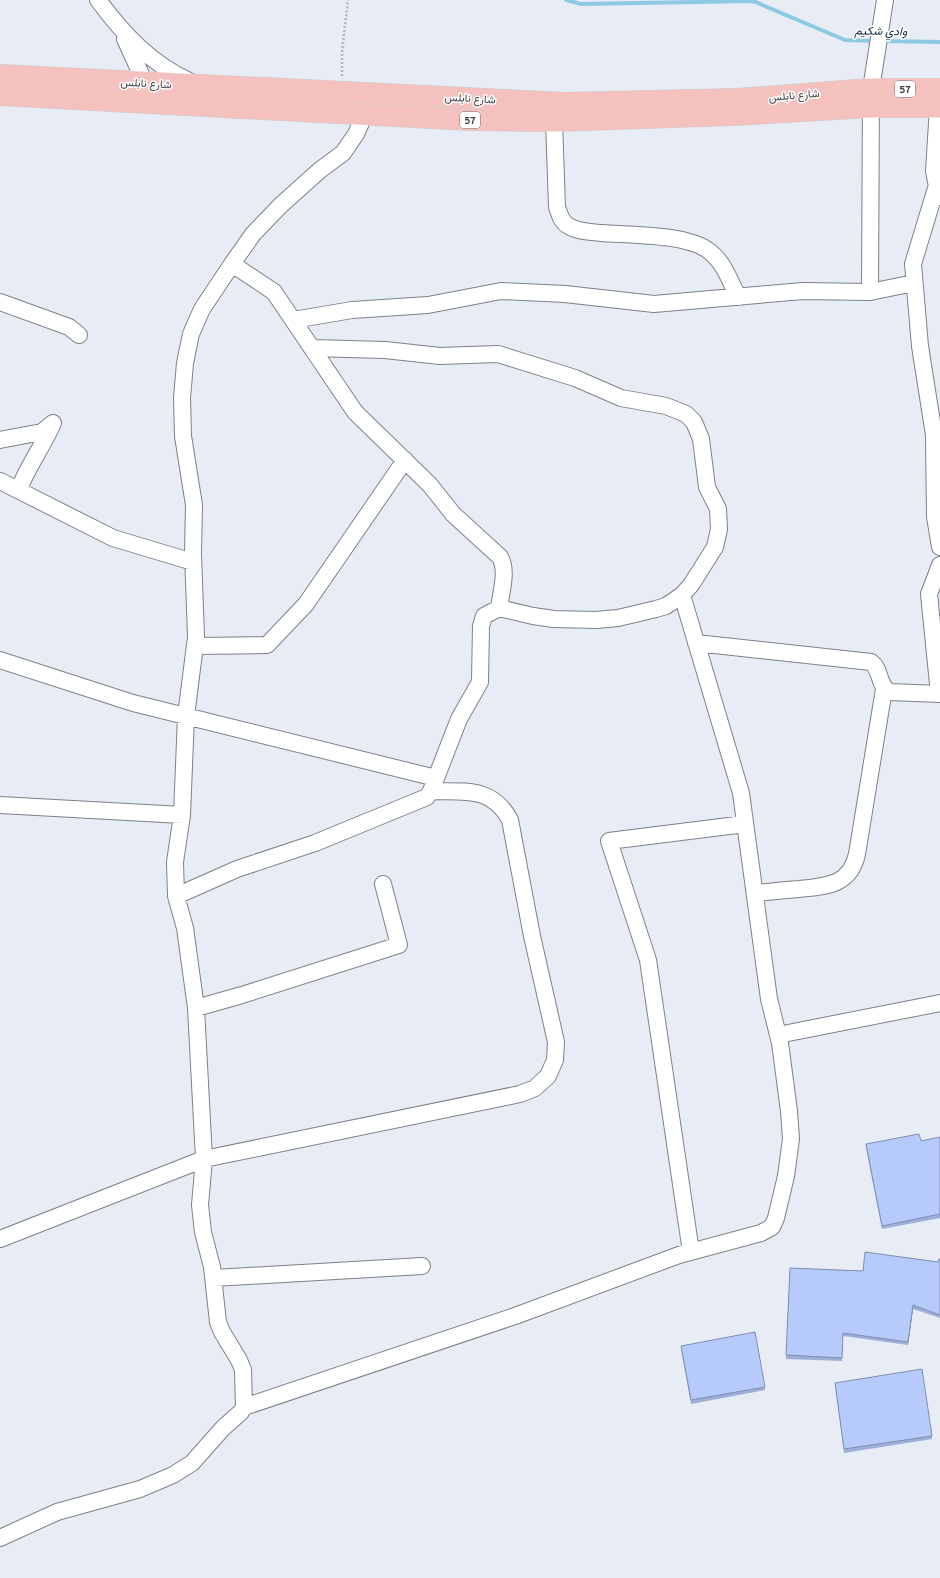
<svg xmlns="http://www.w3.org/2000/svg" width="940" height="1578" viewBox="0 0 940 1578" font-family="Overpass,Vazirmatn,sans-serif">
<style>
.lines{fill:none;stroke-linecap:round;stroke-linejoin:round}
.stream{stroke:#8dc9e2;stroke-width:4}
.minor-casing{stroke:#7d818a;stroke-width:18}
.major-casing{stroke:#cccccd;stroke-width:22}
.path{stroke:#b1b5bc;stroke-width:2.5;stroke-dasharray:2 2;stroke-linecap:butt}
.minor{stroke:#fff;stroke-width:16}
.major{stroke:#f5c1bf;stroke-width:21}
.wall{fill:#9dafd8}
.shaded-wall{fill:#7f8eb0}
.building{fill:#b6cbfb;stroke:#7f8eb0}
.labels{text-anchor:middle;stroke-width:3;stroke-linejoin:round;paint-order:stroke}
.shield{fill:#fff;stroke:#757679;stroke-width:1}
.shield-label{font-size:10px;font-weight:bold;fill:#3a3c40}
.street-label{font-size:11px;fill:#3a3c40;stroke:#fff}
.water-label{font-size:12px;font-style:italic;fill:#102d39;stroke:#fff}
</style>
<rect width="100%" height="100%" fill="#e7ecf5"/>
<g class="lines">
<!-- stream -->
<path class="stream" d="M566 0 581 4 753 1 845 40 876 41
M882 41 940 42"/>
<!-- minor casing -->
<g class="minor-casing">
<path id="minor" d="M98 0C124 35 151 64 191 82
M125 39 145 83
M938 107 934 171 939 197
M554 121 557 207C559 213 561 221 567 225 577 232 591 232 602 233 631 235 687 234 709 251 724 262 730 281 738 297
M936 188 913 264 920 346 934 435 935 517 940 547
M232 264 274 292 355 412 430 485 453 514 500 557C508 571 501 592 499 608L533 616 554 619 596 620 618 618 656 609 666 606 682 595 691 585 715 547 719 529 718 509 707 487 701 439 694 422 686 414 666 406 621 398 575 378 498 354 440 356 385 350 312 348
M870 292 871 89 885 0
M0 302 69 327 79 335
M293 320 352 310 428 305 501 291 565 294 654 304 803 291 870 292 914 283
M0 440 42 432 53 423C43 446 28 466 19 489
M0 481 113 538 193 562
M696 643 871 662C882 670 877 685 890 692L940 694
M195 646 267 645 306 604 405 460
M0 660 133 703 436 778
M939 694 929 594 940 565
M0 805 182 815
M755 893C770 892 784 890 799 889 826 886 850 886 857 854L884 689
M176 896 237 869 315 843 427 797 431 791 459 719 480 682 481 626 484 616 499 608
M196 1008 242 995 399 945 383 884
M778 1035 940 1003
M0 1239 204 1159 520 1094 535 1088 548 1076 555 1060 556 1042 532 936 510 820C492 786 464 792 431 791
M691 1252 648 960 609 841 745 824
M214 1278 422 1266
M244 1407 515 1316 679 1255 761 1233 772 1227 776 1218 786 1176 791 1139 789 1111 780 1043 769 999 741 793 682 595
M0 1538 57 1512 140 1489 173 1475 192 1463 223 1428 241 1412 244 1407 243 1370 239 1360 222 1332 218 1322 212 1267 203 1232 200 1205 204 1159 196 1008 185 928 176 896 175 862 182 815 186 716 196 637 193 553 194 505 183 436 182 398 185 363 191 334 202 309 232 264 253 234 281 205 320 170 343 153 356 134 364 116"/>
</g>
<!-- major casing -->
<g class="major-casing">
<path id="major" d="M0 75 565 103 738 99 871 89H940
M0 95 470 120 554 121 731 115 871 107H940"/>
</g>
<!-- path -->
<path class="path" d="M342 76V52L348 0"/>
<!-- minor -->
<use href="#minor" class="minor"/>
<!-- major -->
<use href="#major" class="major"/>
</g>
<!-- wall -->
<path class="wall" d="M940 1137V1218L882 1229 866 1148V1144L921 1141Z
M940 1259V1318L913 1309 908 1345 843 1336 842 1361 786 1359 790 1268 863 1271 938 1262Z
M681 1346 765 1387V1390L691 1404 681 1349Z
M835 1383 932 1436V1439L844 1453Z"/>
<!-- shaded-wall -->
<path class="shaded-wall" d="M913 1305V1309L908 1345V1342Z"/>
<!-- building -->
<path class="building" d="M919 1134 921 1141 940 1137V1214L882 1226 866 1144Z
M865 1252 938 1262 939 1259H940V1315L913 1305 908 1342 843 1333 842 1358 786 1355 790 1268 863 1271Z
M755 1332 765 1387 691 1400 681 1346Z
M922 1369 932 1436 844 1449 835 1383Z"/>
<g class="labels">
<!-- shield labels -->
<g class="shield">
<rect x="895" y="81" width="20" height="16" rx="3"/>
<rect x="460" y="112" width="20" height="16" rx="3"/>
</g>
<g class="shield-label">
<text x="905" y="93">57</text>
<text x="470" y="124">57</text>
</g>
<!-- street labels -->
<g class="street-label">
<text transform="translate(146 83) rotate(3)" y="4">شارع نابلس</text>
<text transform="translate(794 95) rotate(-5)" y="4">شارع نابلس</text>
<text transform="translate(470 98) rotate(3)" y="4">شارع نابلس</text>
</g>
<!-- water labels -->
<g class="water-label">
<text transform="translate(881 31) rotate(1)" y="4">وادي شكيم</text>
</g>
</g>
</svg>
